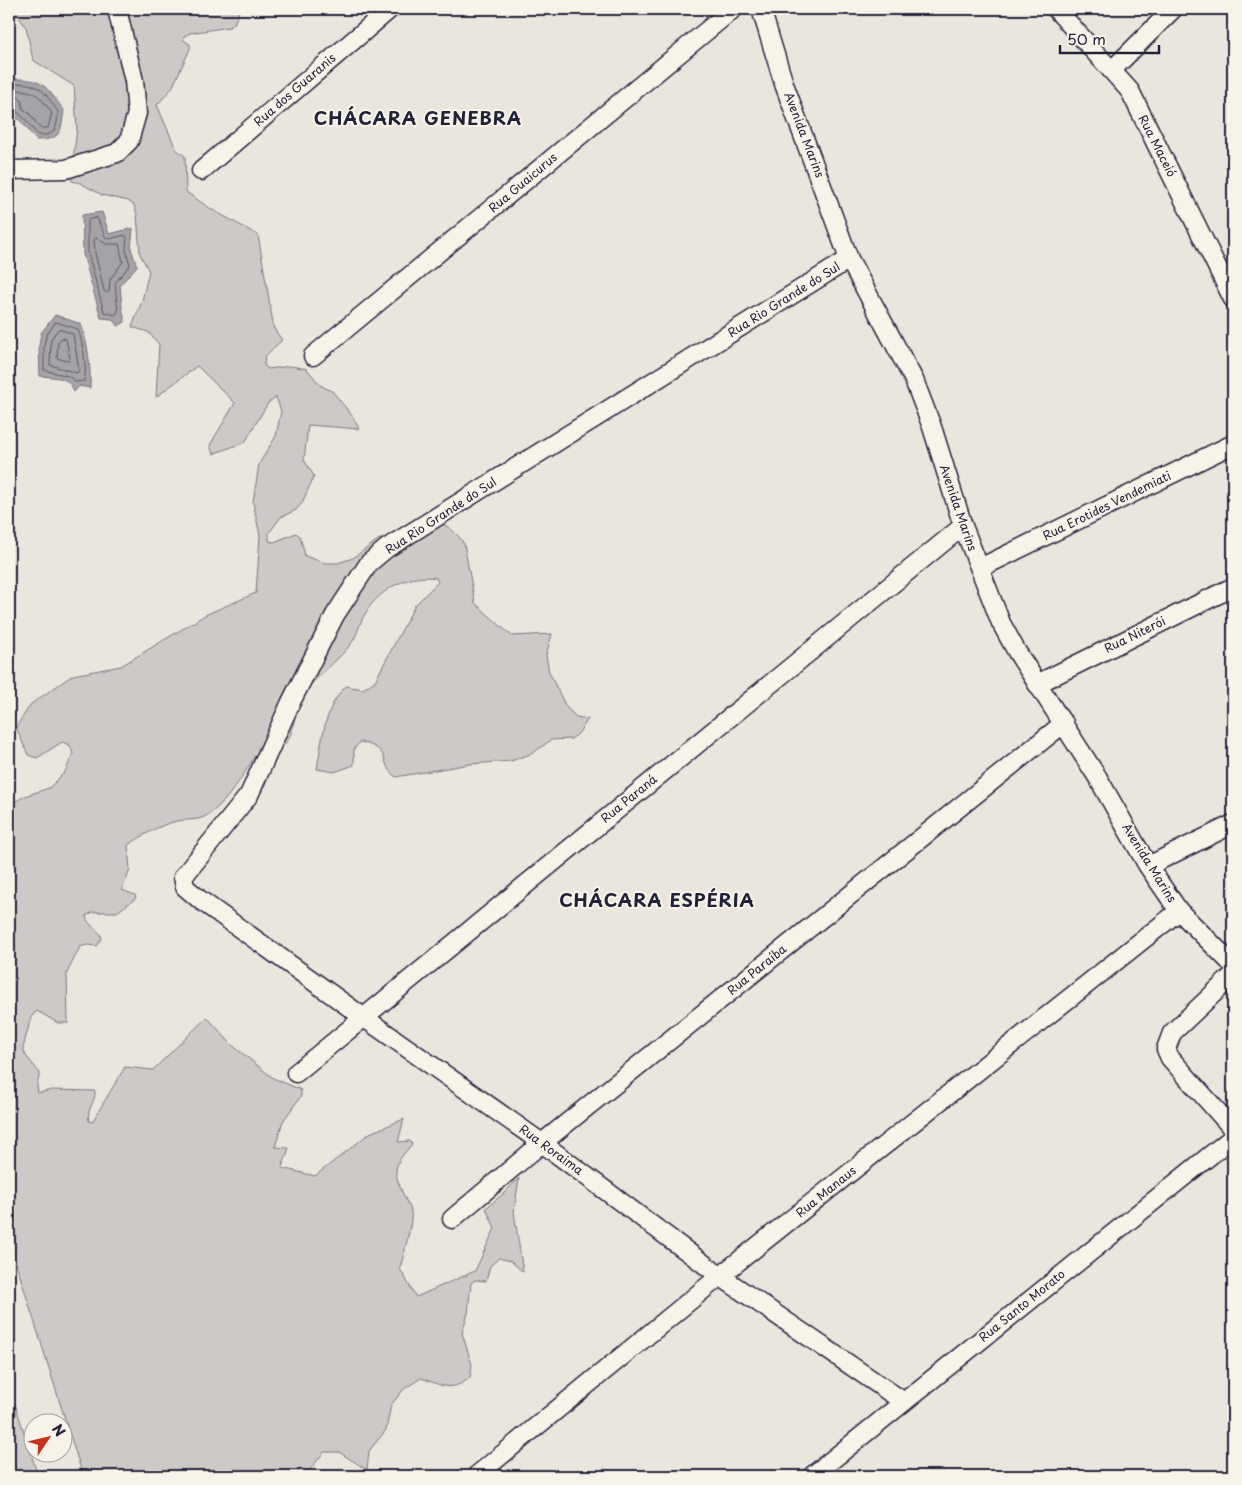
<svg xmlns="http://www.w3.org/2000/svg" width="1242" height="1485" viewBox="0 0 1242 1485" font-family="'Playpen Sans',sans-serif">
<style>
.green{fill:#cdc9c6;stroke:#787680}
.water{fill:#a6a3a6;stroke:#716f7b}
.lines{fill:none;stroke-linecap:round;stroke-linejoin:round}
.shore{stroke:#575666;stroke-width:1}
.minor-casing{stroke:#22223b;stroke-width:21}
.minor{stroke:#f7f3e8;stroke-width:18}
.labels{text-anchor:middle;stroke-width:4;stroke-linejoin:round;paint-order:stroke}
.street-label{font-size:12px;fill:#22223b;stroke:#f7f3e8}
.district-label{font-size:18px;font-weight:bold;letter-spacing:1px;fill:#22223b;stroke:#f7f3e8}
</style>
<rect width="100%" height="100%" fill="#eae6de"/>
<filter id="ink" filterUnits="userSpaceOnUse"><feTurbulence type="fractalNoise" baseFrequency=".02" numOctaves="2"/><feDisplacementMap in="SourceGraphic" scale="10" xChannelSelector="R" yChannelSelector="G"/><feConvolveMatrix kernelMatrix="1 2 1 2 8 2 1 2 1" color-interpolation-filters="sRGB"/></filter>
<g filter="url(#ink)">
<!-- green -->
<path class="green" d="M13 9H240L234 24 229 27 190 33 184 36 183 40 190 44V49L172 88 157 105 176 149 185 156 186 192 211 209 258 235 274 329 282 340 265 356 264 365 268 369 291 366 307 369 320 385 333 392 353 417 359 429 308 425 304 460 314 476 302 503 296 510 281 517 269 533V541L274 542 296 533 300 536 305 556 325 563H338L353 558 378 540 436 521C448 525 458 534 464 544L475 603 512 636 552 634 546 655 549 672 566 707 576 717 588 719 578 734 571 739 551 740 533 753 511 761 470 764 396 777C378 765 394 749 360 742L354 749V765L334 772 317 769C322 741 324 707 346 686L363 689 375 681 415 605 438 582 436 578C409 573 378 590 365 614 359 623 358 636 350 645 337 662 314 678 302 695 292 711 297 739 278 750L267 745 260 748C246 769 228 805 204 817 196 821 186 819 177 821 159 825 144 835 128 845L130 870 122 890 135 895 136 898 117 912H93L86 916C88 927 99 928 102 938L97 946 87 945 80 947 67 973 68 1023H58L37 1011 31 1017 23 1048 26 1056 40 1073 37 1084 38 1093 52 1090 95 1091C96 1102 86 1109 89 1121L92 1122 125 1067 153 1070 207 1017 232 1045 273 1078 301 1090V1096L283 1121 275 1147 289 1148 282 1168 315 1176 370 1133 404 1119 398 1142 410 1141 412 1144C393 1166 392 1169 404 1196 406 1201 410 1206 411 1211 413 1224 403 1255 400 1269L416 1297 475 1271 495 1228 486 1208 503 1194 519 1178 514 1212 523 1272 511 1261 499 1258 490 1266 486 1281 475 1280 471 1283 468 1313 462 1333 472 1365 470 1378C449 1393 442 1385 421 1378L404 1389 391 1405 386 1430 369 1451 367 1470 339 1452H324L305 1476H83L9 1241V805L25 796 49 788 65 772 73 754 70 745 62 742 37 758 28 755 16 727 31 704 73 675 121 666 207 614 256 593 260 536 253 502 259 464 276 436 281 411 276 397 268 403 245 442 213 454 210 445 235 403 197 366 156 397 159 344 148 332 132 327 142 301 149 271 140 254 137 214 134 205 128 201 102 195 80 183 72 181 71 178 77 128 74 86 33 60 26 27Z
M9 1385 38 1476H9Z"/>
<!-- water -->
<path class="water" d="M11 79C44 78 45 86 64 110 61 133 61 140 36 140L21 121 11 114 9 81Z
M102 212 109 234 133 228 131 249 137 266 120 285 122 307 125 322 118 326 112 319 101 318 83 254 82 215Z
M55 315 81 324C88 344 91 366 90 388L79 386 74 392C68 375 56 378 40 376L39 345 41 333Z"/>
<g class="lines">
<!-- shore -->
<path class="shore" d="M9 84C38 81 43 89 58 112 57 127 56 137 38 135L24 118 17 112 15 102 9 100
M16 90C37 90 40 97 52 113L48 128H40L29 113 23 109 21 100 14 93Z
M97 218 106 238 110 239 124 235 127 237 126 250 130 265 115 283 118 312 115 315 104 312 88 253V220Z
M96 238 106 244H119L123 262 110 279 109 291 107 293 104 291 95 253 94 240Z
M56 322 78 329C82 341 88 370 84 381L76 382 68 376 44 370V346L46 336Z
M59 329 73 334 79 370 77 373 50 365 51 339Z
M62 338 66 339 70 359 68 361 57 358 58 342Z"/>
<!-- minor casing -->
<g class="minor-casing">
<path id="minor" d="M761 9 784 84 849 259 914 380 932 427 963 526 1001 623 1017 652 1098 778 1148 866 1179 911 1233 965
M1056 9 1130 91 1233 299
M1112 70 1173 9
M9 170 66 169 117 153 129 141 137 113 134 81 117 9
M201 171 390 9
M849 259 387 548 369 563 335 615 291 702 249 795 183 877 185 887 199 899 363 1017 542 1143 720 1276 904 1402
M313 356 733 9
M980 568 1233 444
M1037 684 1233 587
M1148 866 1233 824
M1233 975 1172 1033 1166 1049 1170 1058 1233 1129
M296 1073 963 526
M452 1219 542 1143 1064 723
M476 1476 720 1276 1179 911
M812 1476 1233 1137"/>
</g>
<!-- minor -->
<use href="#minor" class="minor"/>
</g>
</g>
<g class="labels">
<!-- street labels -->
<g class="street-label">
<text transform="translate(295 90) rotate(-41)" y="4">Rua dos Guaranis</text>
<text transform="translate(804 135) rotate(69)" y="4">Avenida Marins</text>
<text transform="translate(1157 146) rotate(63)" y="4">Rua Maceió</text>
<text transform="translate(523 183) rotate(-40)" y="4">Rua Guaicurus</text>
<text transform="translate(784 300) rotate(-32)" y="4">Rua Rio Grande do Sul</text>
<text transform="translate(1107 506) rotate(-26)" y="4">Rua Erotides Vendemiati</text>
<text transform="translate(958 508) rotate(71)" y="4">Avenida Marins</text>
<text transform="translate(441 516) rotate(-33)" y="4">Rua Rio Grande do Sul</text>
<text transform="translate(1135 635) rotate(-26)" y="4">Rua Niterói</text>
<text transform="translate(629 799) rotate(-39)" y="4">Rua Paraná</text>
<text transform="translate(1149 863) rotate(58)" y="4">Avenida Marins</text>
<text transform="translate(757 970) rotate(-39)" y="4">Rua Paraíba</text>
<text transform="translate(551 1150) rotate(36)" y="4">Rua Roraima</text>
<text transform="translate(826 1192) rotate(-39)" y="4">Rua Manaus</text>
<text transform="translate(1022 1306) rotate(-39)" y="4">Rua Santo Morato</text>
</g>
<!-- district labels -->
<g class="district-label">
<text x="418" y="125">CHÁCARA GENEBRA</text>
<text x="657" y="907">CHÁCARA ESPÉRIA</text>
</g>
</g>
<!-- margin -->
<rect width="1242" height="1485" fill="none" stroke="#f7f3e8" stroke-width="30"/>
<rect x="15" y="15" width="1212" height="1455" fill="none" stroke="#22223b" stroke-width="2" filter="url(#ink)"/>
<!-- north arrow -->
<g transform="translate(48 1438) rotate(55)"><circle r="24" fill="#f7f3e8" stroke="#a29fa3"/>
<path d="M0-4L9 19L0 12L-9 19Z" fill="#c8321e"/>
<text y="-8" font-size="14" font-weight="bold" text-anchor="middle" fill="#22223b">N</text>
</g>
<!-- scale -->
<path d="M1060 45v8h99v-8" fill="none" stroke="#22223b" stroke-width="2.5"/>
<text x="1067" y="45" font-size="15" fill="#22223b" stroke="#f7f3e8" stroke-width="4" paint-order="stroke">50 m</text>
</svg>
